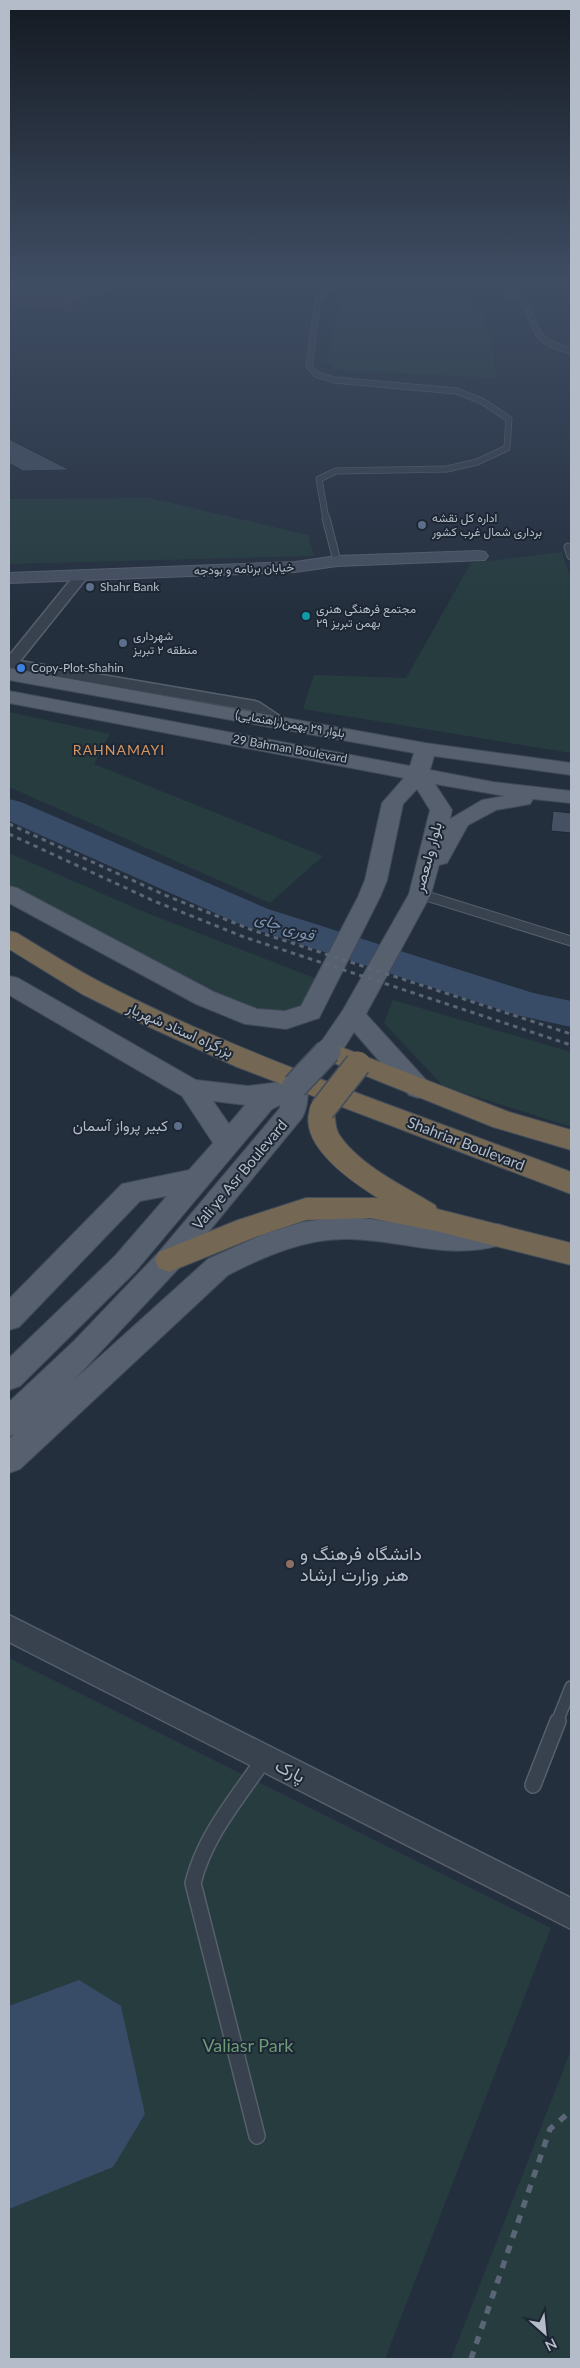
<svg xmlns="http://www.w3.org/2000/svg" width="580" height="2368" viewBox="0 0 580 2368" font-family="Lato,Vazirmatn,sans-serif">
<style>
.medical{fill:#32303f}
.green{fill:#263c3f}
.water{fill:#394c67}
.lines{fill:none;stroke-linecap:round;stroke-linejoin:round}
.river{fill:#394c67;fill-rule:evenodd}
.building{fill:#455162;stroke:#1f2835}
.lane-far4-casing{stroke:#565f6c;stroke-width:7}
.lane-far3-casing{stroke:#565f6c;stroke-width:9}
.lane-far2-casing{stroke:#565f6c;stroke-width:11}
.lane-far1-casing{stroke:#565f6c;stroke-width:14}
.lane-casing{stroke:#565f6c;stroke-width:18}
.street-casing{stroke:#565f6c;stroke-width:3}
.secondary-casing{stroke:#565f6c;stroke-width:2}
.primary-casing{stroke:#414a57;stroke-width:2}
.highway-casing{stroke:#434c59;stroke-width:2}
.lane-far4{stroke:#38414e;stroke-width:5.5}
.lane-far3{stroke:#38414e;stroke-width:7}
.lane-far2{stroke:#38414e;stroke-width:9}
.lane-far1{stroke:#38414e;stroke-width:11}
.lane{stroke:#38414e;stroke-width:15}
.street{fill:#38414e;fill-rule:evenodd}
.secondary{fill:#465061;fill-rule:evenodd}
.primary{fill:#56606e;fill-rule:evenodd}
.highway{fill:#746855;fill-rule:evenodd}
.rail-far2{stroke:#5a6575;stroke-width:2.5;stroke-dasharray:4 4;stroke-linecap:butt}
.rail-far1{stroke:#5a6575;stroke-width:3;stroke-dasharray:4.5 4.5;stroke-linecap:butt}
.rail{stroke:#5a6575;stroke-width:5.5;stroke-dasharray:8 8;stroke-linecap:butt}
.primary-bridge-casing{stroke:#414a57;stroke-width:28;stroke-linecap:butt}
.highway-bridge-casing{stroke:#434c59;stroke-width:28;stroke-linecap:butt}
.primary-bridge{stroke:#56606e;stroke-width:25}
.highway-bridge{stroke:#746855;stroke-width:25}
.service-dot{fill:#5c6f8a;stroke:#1d2633;stroke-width:2}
.culture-dot{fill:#0f9aa8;stroke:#1d2633;stroke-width:2}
.shop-dot{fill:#3f7fe0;stroke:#1d2633;stroke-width:2}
.education-dot{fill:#8d6e63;stroke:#1d2633;stroke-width:2}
.labels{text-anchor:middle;stroke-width:4;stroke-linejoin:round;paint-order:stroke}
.far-poi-label{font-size:12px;fill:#b4bcc9;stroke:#1d2633;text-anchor:start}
.far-street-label{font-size:12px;fill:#b4bcc9;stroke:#1d2633}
.far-neighbourhood-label{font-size:14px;letter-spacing:1px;fill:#d59563;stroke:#1d2633}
.street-label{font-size:15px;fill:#b4bcc9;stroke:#1d2633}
.poi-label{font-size:15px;fill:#b4bcc9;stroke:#1d2633;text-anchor:end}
.water-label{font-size:16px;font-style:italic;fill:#7c92b1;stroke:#1d2633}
.near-poi-label{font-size:18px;fill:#b4bcc9;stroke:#1d2633;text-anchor:start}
.near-street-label{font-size:18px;fill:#b4bcc9;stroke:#1d2633}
.near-park-label{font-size:18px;fill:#6b9a76;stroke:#1d2633}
</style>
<rect width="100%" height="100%" fill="#242f3e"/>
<!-- medical -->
<path class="medical" d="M9 279H152L81 296 76 312 9 305Z"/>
<!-- green -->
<path class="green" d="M418 285C435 289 455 291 470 300 490 311 493 357 497 378L336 370 326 363 342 294 393 286Z
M150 498 308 535 314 556 9 564V499Z
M562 552 571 580V753L303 709 314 675 406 678 471 563Z
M9 712 110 734 94 764 323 856 270 903 9 787Z
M9 853 147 913 325 982C319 989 314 999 307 1004 284 1022 251 1008 228 999L9 887Z
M393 1000 571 1052V1127L443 1086 384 1023Z
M9 1658 551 1928 385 2359H9Z
M571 2050V2359H451Z"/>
<!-- water -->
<path class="water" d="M79 1980 121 2006 145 2114 113 2167 9 2209V2006Z"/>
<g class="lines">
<!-- river -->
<path class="river" d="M9 799 21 802 268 909 533 993 571 1001V1027L517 1015 242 925 9 821Z"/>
</g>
<!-- building -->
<path class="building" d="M9 439 70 470 23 471 9 463Z
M553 811 571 813V833L551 831Z"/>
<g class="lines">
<!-- lane-far4 casing -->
<g class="lane-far4-casing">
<path id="lane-far4" d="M469 279C487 284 508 289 522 302 530 310 531 319 536 329 542 343 558 347 571 351
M9 285 61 286 104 279
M64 297 144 279
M326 519 319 479 336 471 447 469 477 462 507 448 509 419 482 401 456 391 334 380 316 374 309 366 318 300 330 288 353 279"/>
</g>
<!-- lane-far3 casing -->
<g class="lane-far3-casing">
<path id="lane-far3" d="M326 518 337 561
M568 547 571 556"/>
</g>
<!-- lane-far2 casing -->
<g class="lane-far2-casing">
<path id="lane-far2" d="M420 894 571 941"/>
</g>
<!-- lane-far1 casing -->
<g class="lane-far1-casing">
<path id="lane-far1" d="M557 1722 571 1687"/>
</g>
<!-- lane casing -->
<g class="lane-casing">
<path id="lane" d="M533 1785 558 1721
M257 2136 193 1883C205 1835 237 1799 264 1759"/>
</g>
<!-- street casing -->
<g class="street-casing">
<path id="street" d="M82 571 89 575 20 661 255 701 260 703 284 719 286 722 284 725H272L250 710 9 668V656L77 572Z
M9 1615 571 1898V1929L9 1642Z"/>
</g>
<!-- secondary casing -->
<g class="secondary-casing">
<path id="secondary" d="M479 551 485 552 488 556 485 560 337 566 295 572 9 583V573L295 562 337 556Z"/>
</g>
<!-- primary casing -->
<g class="primary-casing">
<path id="primary" d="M9 668 425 743 571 763V775L434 756 430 770 493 782 571 791V803L533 799 530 804 496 810 468 825 447 863 439 865 431 894 366 1014 427 1081 431 1088 427 1095 418 1098 409 1095 354 1032C344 1047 339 1063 319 1057L315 1051 343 1010 409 894 430 810 417 789 403 804 387 880 380 897 322 1012 319 1018 286 1029 245 1024 196 1004 9 903V886L17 888 214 992 257 1009 285 1011 301 1006 358 897 365 880 382 803 404 778 9 703V691L410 766 414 753 9 680ZM435 784 505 796 482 800 450 819 452 810Z
M9 976 18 978 196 1080 248 1086 281 1082 295 1076 304 1079C310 1090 308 1107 302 1118L179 1268 74 1380 208 1259 264 1234 303 1222 348 1216 441 1229 498 1224 508 1227 512 1235 508 1243C450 1262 405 1240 348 1239 306 1238 265 1256 228 1275L20 1469 9 1473V1439L14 1434 9 1436V1402L74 1341 159 1252 280 1108V1105L272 1109 135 1272 20 1386 9 1390V1358L115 1256 167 1196 140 1201 19 1327 9 1330V1299L122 1184 189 1170 213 1143 182 1096 9 995ZM213 1101 245 1105 229 1124Z"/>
</g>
<!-- highway casing -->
<g class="highway-casing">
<path id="highway" d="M9 931 17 933C45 950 73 968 102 983 252 1060 414 1113 571 1172V1194L237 1067 134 1020 82 994 9 949Z
M328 1042 509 1112 571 1130V1150L493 1127 319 1057 315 1051 319 1045Z
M322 1100 331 1103C337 1114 333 1126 340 1136 362 1167 404 1186 435 1205L437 1209 571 1243V1265L436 1231 370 1218 306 1220 258 1236 169 1272 159 1268 155 1260 159 1252 238 1220 306 1198H378C351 1181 291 1141 313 1103Z"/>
</g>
<!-- lane-far4 -->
<use href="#lane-far4" class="lane-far4"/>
<!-- lane-far3 -->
<use href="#lane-far3" class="lane-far3"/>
<!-- lane-far2 -->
<use href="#lane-far2" class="lane-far2"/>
<!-- lane-far1 -->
<use href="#lane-far1" class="lane-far1"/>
<!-- lane -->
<use href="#lane" class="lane"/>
<!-- street -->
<use href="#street" class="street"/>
<!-- secondary -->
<use href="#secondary" class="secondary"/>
<!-- primary -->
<use href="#primary" class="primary"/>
<!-- highway -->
<use href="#highway" class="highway"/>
<!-- rail-far2 -->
<path class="rail-far2" d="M9 824 12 825"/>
<!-- rail-far1 -->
<path class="rail-far1" d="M9 824 167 896 252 930 571 1034
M9 834 154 901 244 937 571 1045"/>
<!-- rail -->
<path class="rail" d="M471 2359 550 2129 571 2111"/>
<!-- primary-bridge casing -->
<g class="primary-bridge-casing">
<path id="primary-bridge" d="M295 1086 328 1051"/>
</g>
<!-- highway-bridge casing -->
<g class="highway-bridge-casing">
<path id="highway-bridge" d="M322 1110 358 1064"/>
</g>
<!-- primary-bridge -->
<use href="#primary-bridge" class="primary-bridge"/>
<!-- highway-bridge -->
<use href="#highway-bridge" class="highway-bridge"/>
</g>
<!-- sky -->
<linearGradient id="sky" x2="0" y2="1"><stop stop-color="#141a22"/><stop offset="0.46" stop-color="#3f4d63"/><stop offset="1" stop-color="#3f4d63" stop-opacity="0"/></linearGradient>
<rect width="580" height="611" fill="url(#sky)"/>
<!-- markers -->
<g class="service-dot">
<circle cx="422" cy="525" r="5"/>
<circle cx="90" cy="587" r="5"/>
<circle cx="123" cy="643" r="5"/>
<circle cx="178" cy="1126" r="5"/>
</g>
<circle class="culture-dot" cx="306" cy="616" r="5"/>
<circle class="shop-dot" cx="21" cy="668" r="5"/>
<circle class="education-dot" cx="290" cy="1564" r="5"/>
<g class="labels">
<!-- far-poi labels -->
<g class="far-poi-label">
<text x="432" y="522">اداره کل نقشه<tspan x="432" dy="14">برداری شمال غرب کشور</tspan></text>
<text x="100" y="591">Shahr Bank</text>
<text x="316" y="613">مجتمع فرهنگی هنری<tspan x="316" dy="14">۲۹ بهمن تبریز</tspan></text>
<text x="133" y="640">شهرداری<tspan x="133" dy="14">منطقه ۲ تبریز</tspan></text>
<text x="31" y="672">Copy-Plot-Shahin</text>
</g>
<!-- far-street labels -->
<g class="far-street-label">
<text transform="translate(244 569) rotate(-2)" y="4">خیابان برنامه و بودجه</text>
<text transform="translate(290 724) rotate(10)" y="4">بلوار ٢٩ بهمن(راهنمایی)</text>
<text transform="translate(290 749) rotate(10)" y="4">29 Bahman Boulevard</text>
</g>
<!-- far-neighbourhood labels -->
<g class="far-neighbourhood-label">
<text x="119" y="755">RAHNAMAYI</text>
</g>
<!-- street labels -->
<g class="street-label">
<text transform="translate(428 857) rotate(-75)" y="5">بلوار ولىعصر</text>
<text transform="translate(180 1030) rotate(24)" y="5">بزرگراه استاد شهریار</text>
<text transform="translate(466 1144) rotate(21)" y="5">Shahriar Boulevard</text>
<text transform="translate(240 1175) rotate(-50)" y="5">Vali ye Asr Boulevard</text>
</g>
<!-- poi labels -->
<g class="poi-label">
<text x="168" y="1131">کبیر پرواز آسمان</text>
</g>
<!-- water labels -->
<g class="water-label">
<text transform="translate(285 926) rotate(18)" y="6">قوری چای</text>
</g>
<!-- near-poi labels -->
<g class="near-poi-label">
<text x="300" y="1560">دانشگاه فرهنگ و<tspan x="300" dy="21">هنر وزارت ارشاد</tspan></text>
</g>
<!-- near-street labels -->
<g class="near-street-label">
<text transform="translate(290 1771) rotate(27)" y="6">پارک</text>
</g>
<!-- near-park labels -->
<g class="near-park-label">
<text x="248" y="2052">Valiasr Park</text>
</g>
</g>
<!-- border -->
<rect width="580" height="2368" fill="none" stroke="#b4bcc9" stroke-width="20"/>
<!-- north arrow -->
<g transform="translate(545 2333) rotate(153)" stroke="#1d2633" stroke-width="4" paint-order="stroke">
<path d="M0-4L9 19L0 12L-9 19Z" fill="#b4bcc9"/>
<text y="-8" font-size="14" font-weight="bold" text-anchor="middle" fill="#b4bcc9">N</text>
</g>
</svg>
